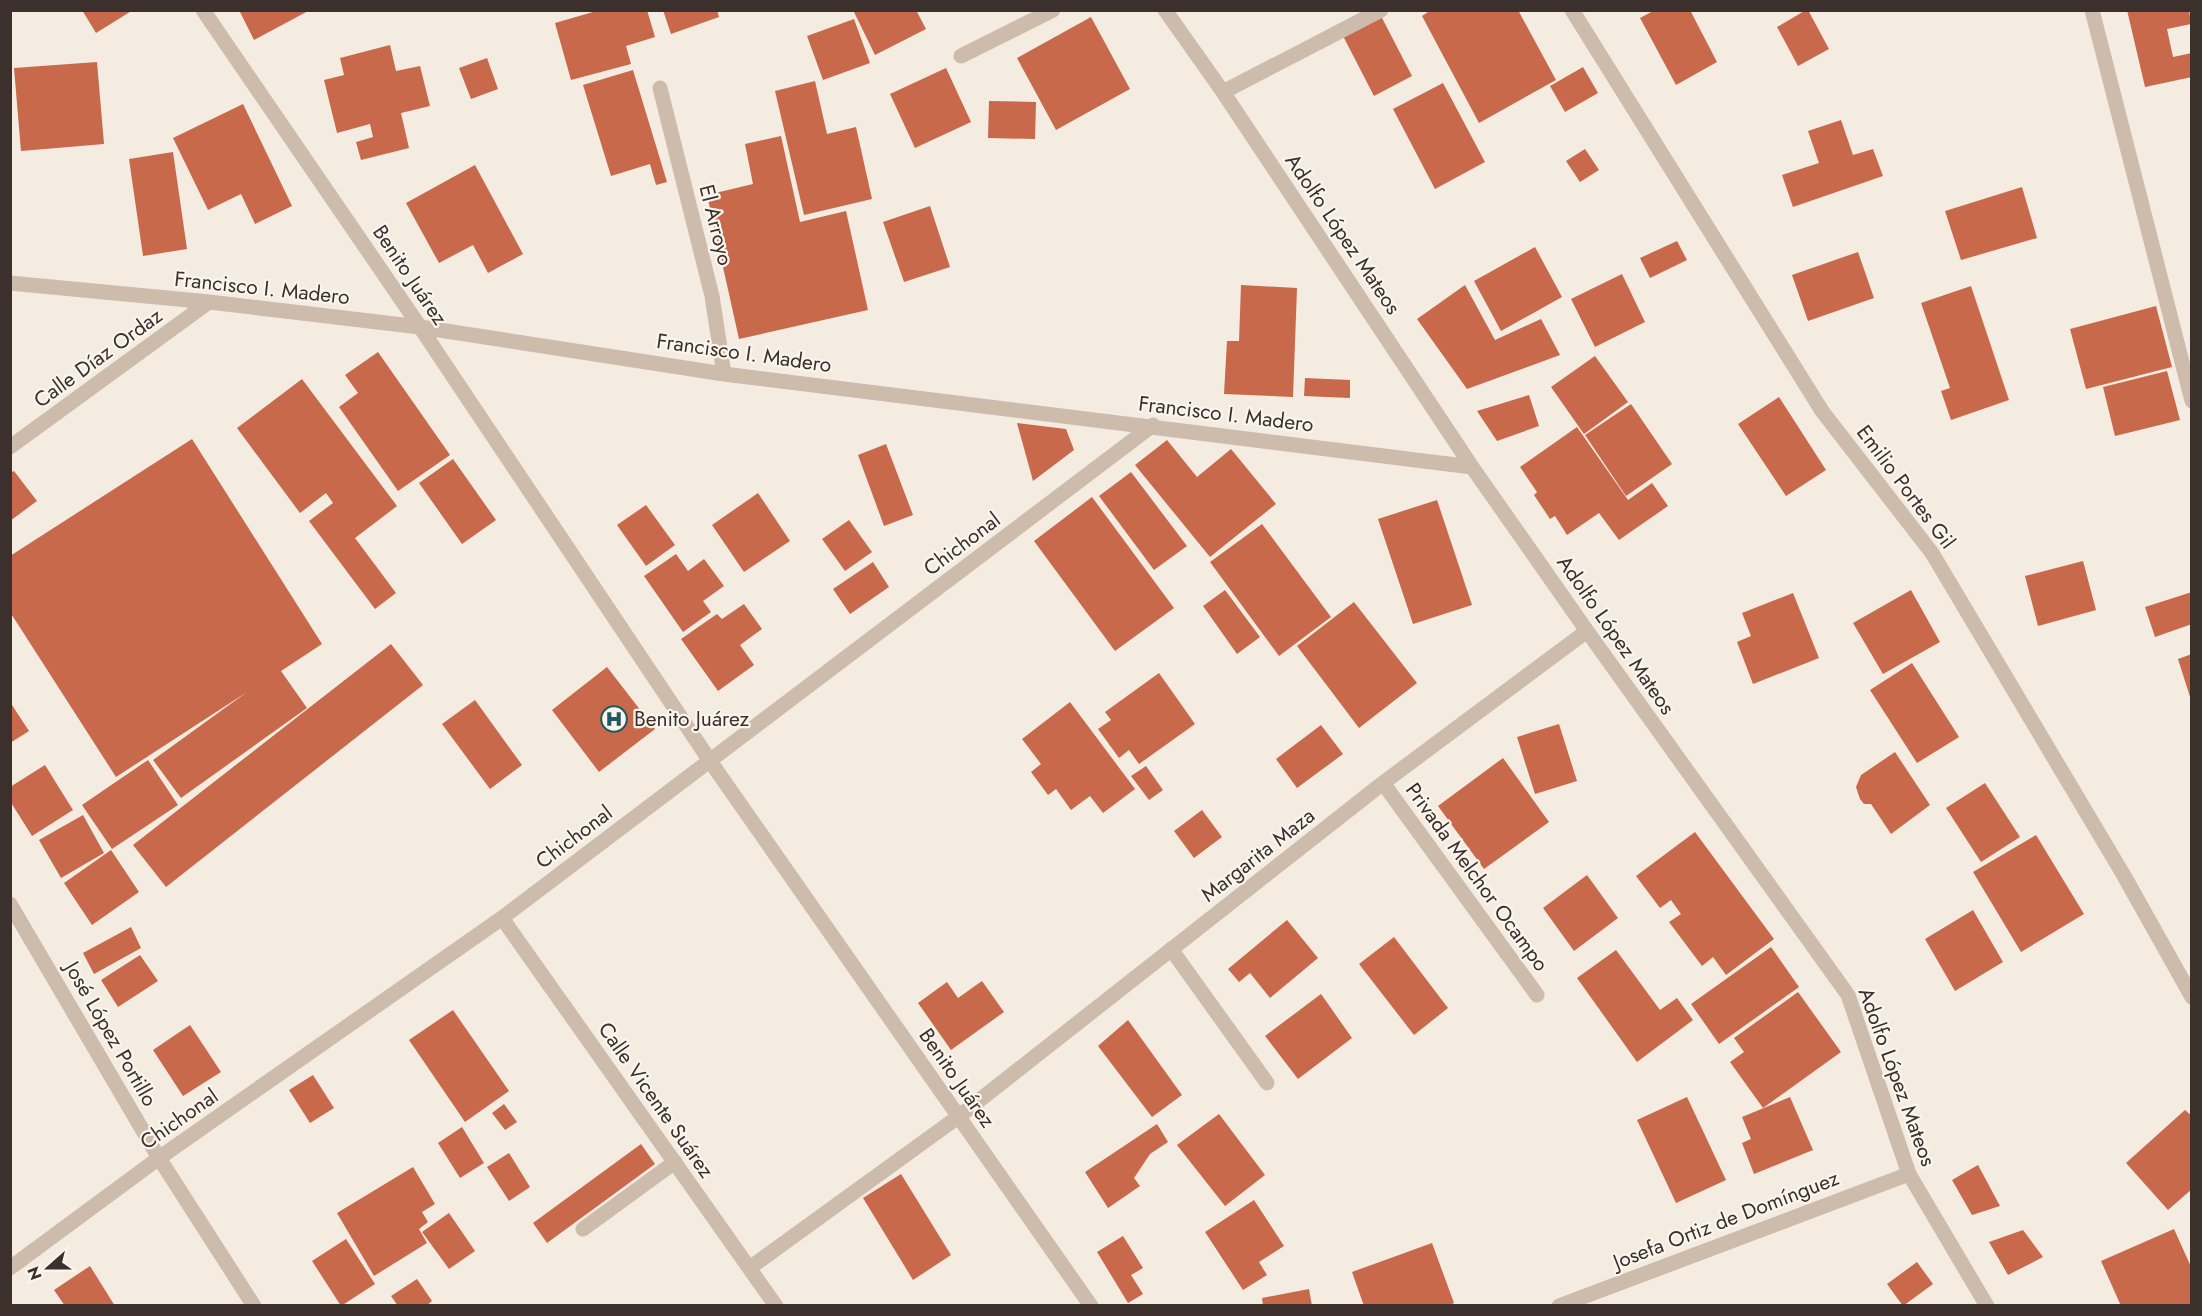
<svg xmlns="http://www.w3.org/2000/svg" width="2202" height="1316" viewBox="0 0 2202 1316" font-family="Jost,sans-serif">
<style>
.building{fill:#c8694b}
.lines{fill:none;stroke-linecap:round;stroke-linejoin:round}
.minor{stroke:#cdbbac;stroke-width:15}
.labels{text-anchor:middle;stroke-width:4.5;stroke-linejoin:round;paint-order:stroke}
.street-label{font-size:21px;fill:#3b302b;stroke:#fbf5ee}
.poi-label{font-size:21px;fill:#3b302b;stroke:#fbf5ee;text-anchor:start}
</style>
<rect width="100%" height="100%" fill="#f4ebe1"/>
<!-- building -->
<path class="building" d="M82 10H133L96 33Z
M239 10H310L254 40Z
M600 10H647L655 37 626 46 631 64 571 80 555 23Z
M663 10H717L719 17 671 34Z
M853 10H916L926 29 875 55Z
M1431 10H1518L1556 80 1479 123 1422 16Z
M1655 10H1690L1717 62 1676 85 1640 18Z
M1806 10H1808L1829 49 1798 66 1777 27Z
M2127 10H2189L2191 24 2167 29 2173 57 2192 53V77L2145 87Z
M1380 14 1412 76 1374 96 1342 34Z
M1091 17 1130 89 1056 130 1017 58Z
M854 19 870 63 823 80 807 36Z
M390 45 396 71 420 66 430 106 401 113 409 148 361 160 356 142 373 137 370 124 337 133 324 80 344 75 340 58Z
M487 58 498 89 471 99 459 68Z
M97 62 104 144 21 151 14 68Z
M1583 67 1598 93 1565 112 1550 86Z
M946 68 971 122 915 148 890 94Z
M633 70 667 182 656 185 650 164 611 176 583 85Z
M815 81 827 134 856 127 872 199 804 215 775 91Z
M1443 83 1485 162 1435 189 1393 109Z
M989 101 1036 102 1035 139 988 138Z
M243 104 292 206 255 224 241 194 208 210 173 138Z
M1841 120 1853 155 1873 149 1883 176 1793 207 1782 175 1819 163 1808 131Z
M781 136 800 222 846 211 868 310 739 339 707 195 753 184 745 144Z
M1585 149 1599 170 1580 182 1566 161Z
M173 152 187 249 143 256 129 159Z
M475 165 523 254 488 273 473 245 439 263 406 203Z
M2022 187 2037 238 1961 260 1945 211Z
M930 206 950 267 904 282 883 222Z
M1677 241 1687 260 1650 278 1640 258Z
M1535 247 1562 297 1501 331 1474 281Z
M1858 252 1874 298 1808 321 1792 275Z
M1622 274 1645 322 1595 347 1571 299Z
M1241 285 1297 288 1293 397 1224 394 1227 341H1239Z
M1465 285 1495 340 1541 319 1560 355 1467 389 1417 319Z
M1971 286 2009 400 1951 420 1941 391 1950 388 1921 303Z
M2156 306 2172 367 2086 389 2070 329Z
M378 352 450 455 398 491 339 407 358 393 345 375Z
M1595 356 1628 402 1584 434 1551 387Z
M2167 371 2180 420 2115 436 2103 387Z
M1305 378 1350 380V398L1304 396Z
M302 379 397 506 355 538 396 593 375 609 309 521 333 503 326 493 300 513 237 428Z
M1529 395 1539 426 1497 441 1477 411Z
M1779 397 1826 470 1786 496 1738 424Z
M1631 404 1672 464 1626 496 1585 435Z
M1017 423 1066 429 1074 450 1033 481Z
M1577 427 1628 500 1652 483 1668 506 1619 540 1599 513 1567 535 1555 516 1550 519 1534 495 1537 492 1520 467Z
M192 439 322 644 281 671 307 708 181 798 153 760 247 692 116 777 10 612V556Z
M1167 440 1197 477 1231 449 1276 504 1210 557 1135 465Z
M886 444 913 515 884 526 858 455Z
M453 459 496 520 462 544 419 483Z
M14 471 37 501 10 521V473Z
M1131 472 1187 546 1154 570 1099 496Z
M758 493 790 541 744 572 712 525Z
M1092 497 1174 608 1115 651 1034 541Z
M1437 500 1472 605 1413 624 1378 519Z
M646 505 675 545 646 566 617 525Z
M849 520 872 552 845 571 822 539Z
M1262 524 1331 617 1279 656 1210 562Z
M676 554 688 571 704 559 724 586 703 601 711 612 683 632 644 576Z
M2083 561 2096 610 2038 626 2025 576Z
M873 562 889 587 850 614 833 589Z
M1225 590 1260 637 1237 654 1203 606Z
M1911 590 1940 642 1883 674 1853 623Z
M2192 592V624L2155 637 2145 607Z
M1793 593 1819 658 1753 684 1737 642 1751 636 1742 613Z
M1354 602 1417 683 1359 728 1297 646Z
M744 604 762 629 740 645 754 665 718 691 681 639 717 614 722 619Z
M391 644 423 685 166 887 133 845Z
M2192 654V700H2191L2178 659Z
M1912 663 1959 737 1917 763 1870 690Z
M607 667 655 729 599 772 552 710Z
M1159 673 1195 724 1139 764 1129 750 1119 758 1098 729 1111 720 1105 712Z
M475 700 522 765 490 789 442 724Z
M10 702 29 731 10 743Z
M1070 702 1135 789 1103 813 1090 796 1071 810 1056 789 1048 795 1031 772 1041 764 1022 739Z
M1559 724 1577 781 1535 794 1517 737Z
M1321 725 1343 754 1297 788 1276 759Z
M1895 752 1930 805 1891 834 1871 804H1864L1860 799 1856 787 1861 775Z
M1503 758 1549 822 1484 869 1438 806Z
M148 760 178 805 112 849 82 805Z
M45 765 73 810 32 836 10 801V787Z
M1146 766 1163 790 1149 800 1131 776Z
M1985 783 2020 837 1981 862 1946 808Z
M1202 810 1222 837 1194 858 1174 831Z
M83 815 104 853 61 878 39 840Z
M1695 832 1774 939 1726 975 1713 957 1702 966 1669 922 1681 914 1671 900 1660 908 1636 876Z
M2036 835 2084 914 2021 952 1973 872Z
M111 850 139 892 92 925 64 883Z
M1587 875 1618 918 1574 951 1543 908Z
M1973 910 2003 962 1955 991 1925 939Z
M1287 920 1318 958 1270 998 1250 973 1239 982 1228 969Z
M131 927 141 948 94 974 83 953Z
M1394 937 1448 1008 1414 1035 1359 964Z
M1771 947 1799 987 1719 1044 1691 1004Z
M1616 950 1660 1010 1677 998 1693 1020 1637 1062 1577 978Z
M140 955 158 981 118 1007 101 980Z
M982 981 1004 1012 951 1050 918 1003 947 982 958 998Z
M1798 992 1841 1052 1763 1108 1730 1062 1744 1052 1734 1038Z
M1321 994 1352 1038 1298 1079 1265 1036Z
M453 1010 509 1091 465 1122 409 1040Z
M1128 1020 1182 1095 1152 1117 1098 1046Z
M190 1025 221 1072 183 1096 153 1050Z
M313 1075 334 1108 310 1123 289 1090Z
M1687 1097 1726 1180 1676 1203 1637 1120Z
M1790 1097 1813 1150 1754 1174 1742 1143 1751 1139 1742 1117Z
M504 1104 517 1122 505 1130 492 1113Z
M2185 1110 2192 1116V1189L2168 1210 2126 1163Z
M1219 1114 1265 1175 1225 1206 1177 1145Z
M1157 1124 1168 1142 1150 1154 1134 1178 1140 1186 1108 1208 1085 1172Z
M462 1127 484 1163 460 1178 438 1143Z
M641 1144 655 1164 547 1243 533 1223Z
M509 1153 530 1187 509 1201 487 1167Z
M1978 1165 2000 1206 1972 1215 1952 1180Z
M413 1167 435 1204 422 1212 428 1222 419 1229 427 1243 374 1276 337 1213Z
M901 1174 951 1255 913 1280 863 1198Z
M1254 1200 1284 1246 1259 1262 1267 1275 1243 1290 1205 1232Z
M449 1213 475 1251 449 1269 422 1232Z
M2174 1229 2192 1269V1306H2121L2101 1261Z
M2023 1230 2043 1257 2008 1275 1989 1242Z
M1123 1236 1143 1268 1131 1275 1143 1294 1128 1303 1097 1252Z
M346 1239 375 1284 341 1306 312 1261Z
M1432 1243 1454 1303 1447 1306H1364L1352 1272Z
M1917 1262 1933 1284 1903 1306 1887 1284Z
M90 1266 115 1306H65L54 1290Z
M417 1279 432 1301 426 1306H398L391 1296Z
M1309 1289 1312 1306H1263L1262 1298Z"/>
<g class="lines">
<!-- minor -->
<path class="minor" d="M203 10 420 327 710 761 1091 1306
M1165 10 1223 92 1472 467 1587 631 1848 995 1909 1174 1987 1306
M1572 10 1822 411 1932 553 2123 874 2192 997
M2092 10 2192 401
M961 56 1053 10
M660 88 712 296 724 374
M1223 92 1381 10
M10 283 209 302 420 327 724 374 1472 467
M10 447 209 302
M1383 783 1537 995
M10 904 159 1158 254 1306
M502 918 776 1306
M1171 949 1267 1083
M583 1229 675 1162
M751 1267 958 1117 1383 783 1587 631
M10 1268 159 1158 502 918 1153 425
M1559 1306 1909 1174"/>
</g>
<!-- icons -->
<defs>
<g id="hospital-ring" transform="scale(1.35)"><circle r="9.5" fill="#fbf5ee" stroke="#1f5a5e" stroke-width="1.5"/><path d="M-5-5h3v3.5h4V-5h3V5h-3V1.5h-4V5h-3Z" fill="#1f5a5e"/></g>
</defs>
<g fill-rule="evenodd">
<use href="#hospital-ring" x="614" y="719"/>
</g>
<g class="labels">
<!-- street labels -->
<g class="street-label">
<text transform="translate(716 225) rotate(76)" y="7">El Arroyo</text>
<text transform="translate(1343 234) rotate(56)" y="7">Adolfo López Mateos</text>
<text transform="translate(410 275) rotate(56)" y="7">Benito Juárez</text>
<text transform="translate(262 288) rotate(6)" y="7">Francisco I. Madero</text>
<text transform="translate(744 353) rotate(8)" y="7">Francisco I. Madero</text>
<text transform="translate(98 358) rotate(-36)" y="7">Calle Díaz Ordaz</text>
<text transform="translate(1226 414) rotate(7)" y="7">Francisco I. Madero</text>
<text transform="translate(1906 487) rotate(53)" y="7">Emilio Portes Gil</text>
<text transform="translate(962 544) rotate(-37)" y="7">Chichonal</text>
<text transform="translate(1616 635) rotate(55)" y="7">Adolfo López Mateos</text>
<text transform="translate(574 837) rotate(-37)" y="7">Chichonal</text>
<text transform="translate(1258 855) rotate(-38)" y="7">Margarita Maza</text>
<text transform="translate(1477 877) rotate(54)" y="7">Privada Melchor Ocampo</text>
<text transform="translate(111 1034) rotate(60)" y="7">José López Portillo</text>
<text transform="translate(1897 1077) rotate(70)" y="7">Adolfo López Mateos</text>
<text transform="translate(957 1078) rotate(55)" y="7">Benito Juárez</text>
<text transform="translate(656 1100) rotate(55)" y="7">Calle Vicente Suárez</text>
<text transform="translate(179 1119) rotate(-35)" y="7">Chichonal</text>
<text transform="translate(1726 1220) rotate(-21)" y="7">Josefa Ortiz de Domínguez</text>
</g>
<!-- poi labels -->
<g class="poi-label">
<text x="634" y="726">Benito Juárez</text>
</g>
</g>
<!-- border -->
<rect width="2202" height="1316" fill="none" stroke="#3b302b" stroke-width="24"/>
<!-- north arrow -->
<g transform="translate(48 1268) rotate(249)" stroke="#fbf5ee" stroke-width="4.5" paint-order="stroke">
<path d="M0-4.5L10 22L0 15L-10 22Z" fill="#3b302b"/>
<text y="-9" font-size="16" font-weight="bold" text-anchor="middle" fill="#3b302b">N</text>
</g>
</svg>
